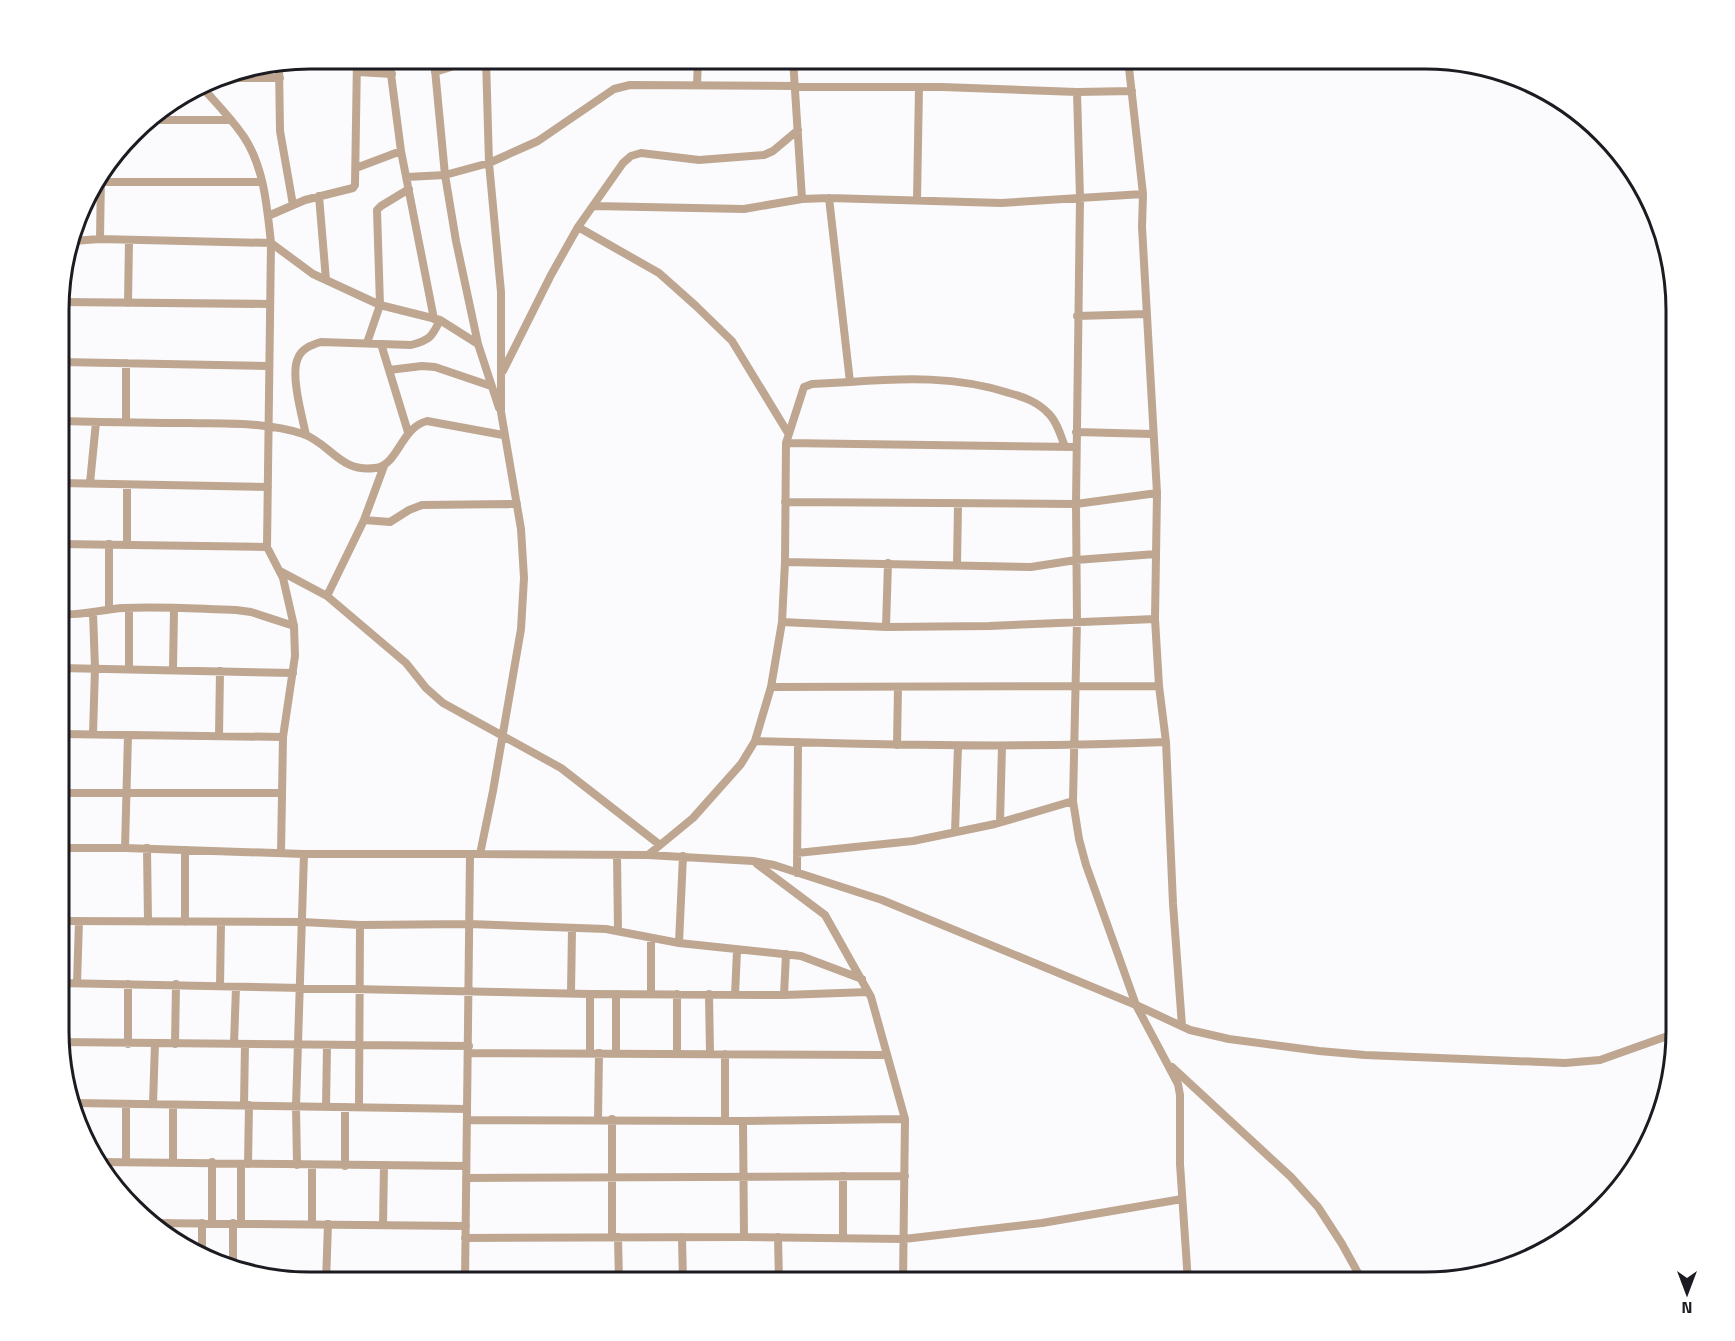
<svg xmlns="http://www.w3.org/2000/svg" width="1735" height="1341" viewBox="0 0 1735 1341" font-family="'Titillium Web',sans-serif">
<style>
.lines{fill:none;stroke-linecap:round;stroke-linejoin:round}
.street{stroke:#bea691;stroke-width:8}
.rim{fill:none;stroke:#1b1b21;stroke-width:3}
</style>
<rect width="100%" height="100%" fill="#fbfbfe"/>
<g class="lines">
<!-- street -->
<path class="street" d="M389 59 401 151 434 319
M434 59 445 175 456 241 478 344 499 408
M793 59 802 199 829 198 1001 203 1143 194
M1128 59 1143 194 1142 227 1157 493 1155 619 1159 686 1166 742 1173 904 1182 1026
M279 64 280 131 293 205
M358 72 392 74
M435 72 451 67 455 59
M218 78H280
M697 85 698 59
M202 87C216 103 232 119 244 137 264 167 267 207 271 243L267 547 283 578 294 626 295 656 283 737 281 853
M1132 91 1077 92 1080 198 1076 504 1077 621 1073 801 1079 839 1086 865 1136 1005 1178 1084 1180 1095V1164L1188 1282
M145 120H231
M356 168 401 151
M407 177 445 175 489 163 538 141 614 89 630 85 942 87 1077 92
M94 182H262
M319 196 326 280
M917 200 919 87
M594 206 744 209 802 199
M268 216 305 200 353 188 355 185 357 59
M578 227 659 273 696 306 732 341 788 433
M100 239 101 174
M73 241 100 239 271 243 313 274 380 305 440 320 478 344
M61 302 269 304
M128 303 129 240
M1077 316 1147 314
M367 343 380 305 377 210 381 206 409 189
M381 344 408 432
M61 362 269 366
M126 363V422
M389 370 422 366 435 367 491 386
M503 371 551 275 578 227 623 163 631 156 641 153 699 160 764 155 773 151 798 130
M850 382C904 378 957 376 1009 393 1024 397 1038 402 1049 414 1057 422 1061 436 1065 447
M60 421C103 422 146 423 189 423 228 424 266 422 303 434 330 443 340 473 375 468 399 465 400 428 427 421L503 435
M1076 432 1152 434
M306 435C302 416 290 374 298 358 302 348 312 345 321 342L411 345C430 340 432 337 440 320
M786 443 1076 447
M60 483 268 487
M90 483 96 422
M127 485V545
M785 502 1076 504 1157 493
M364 520 390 522 409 510 422 505 517 504
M60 544 267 547
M785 562 1031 567 1076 560 1156 554
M957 565 958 503
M280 571 327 596 406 663 426 688 443 703 561 768 660 845
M327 596 364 520 384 466
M109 608V544
M129 608V669
M93 613 95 668 93 734
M60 614C83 616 102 609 124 608 161 606 199 609 236 610L251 612 294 626
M782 622 886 627 989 626 1155 619
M886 627 888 563
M60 668 293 673
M173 670 174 609
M771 687 1159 686
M60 734 283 737
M219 736 220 671
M755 741C892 745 1029 748 1166 742
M897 745 898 687
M60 793H282
M1000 822 1002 746
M955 832 958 746
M59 848H125L304 854H480L493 791 521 629 524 578 521 529 501 412V292L489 163 486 59
M125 848 128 735
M147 848 148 922
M797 853 913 841 995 824 1073 801
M480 854 648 855 693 818 741 764 755 741 771 687 782 622 785 562 786 443 804 387 812 384 850 382 829 198
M617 855 618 931
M648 855 753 861 774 865 882 900 1136 1005 1190 1030 1229 1039 1319 1051 1365 1055 1565 1063 1600 1060 1676 1033
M757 864 825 915 871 997 905 1119 903 1282
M797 873 798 742
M59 921 302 922 360 925 469 924 606 929 679 943 801 956 862 979
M185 922V850
M679 943 683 856
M59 983 590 994 784 995 868 992
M77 983 79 921
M220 986 221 922
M571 993 572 929
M590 994V1053
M651 994V938
M709 994 710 1053
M735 995 737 951
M784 995 786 954
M59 1042 469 1046
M128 1044V984
M175 1044 176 984
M234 1044 236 987
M469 1053 885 1055
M616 1053V994
M677 1053V994
M725 1054V1121
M1172 1067 1291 1177 1318 1207 1342 1244 1363 1282
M74 1103 467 1109
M126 1104V1162
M153 1104 155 1043
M173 1105V1162
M244 1105 245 1044
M326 1107 327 1045
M359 1107 360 925
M612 1119V1238
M467 1120 743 1121 905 1119
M598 1120 599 1053
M743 1121 744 1237
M99 1162C221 1163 344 1165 466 1166
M212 1162V1223
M241 1164V1223
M248 1164 249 1105
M297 1165 296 1106 304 854
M312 1166V1223
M345 1166V1107
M843 1176V1238
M466 1178 905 1176
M148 1223 466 1226
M168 1223 169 1235
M202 1223V1256
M383 1225 384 1165
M618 1237 619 1282
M682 1237 683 1282
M778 1237 779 1282
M465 1238 744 1237 904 1239 1042 1223 1182 1199
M233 1268V1223
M326 1282 328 1224
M465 1282 470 854"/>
</g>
<!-- crop -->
<path d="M0 0H1735V1341H0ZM310 69H1425A241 241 0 0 1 1666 310V1031A241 241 0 0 1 1425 1272H310A241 241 0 0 1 69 1031V310A241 241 0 0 1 310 69Z" fill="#fff" fill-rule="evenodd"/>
<path class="rim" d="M310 69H1425A241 241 0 0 1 1666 310V1031A241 241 0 0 1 1425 1272H310A241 241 0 0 1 69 1031V310A241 241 0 0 1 310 69Z"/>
<!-- north arrow -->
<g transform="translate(1687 1293) rotate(180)" stroke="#ffffff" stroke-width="4.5" paint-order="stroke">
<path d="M0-4.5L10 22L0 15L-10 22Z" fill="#1b1b21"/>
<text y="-9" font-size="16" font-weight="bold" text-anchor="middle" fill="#1b1b21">N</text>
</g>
</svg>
